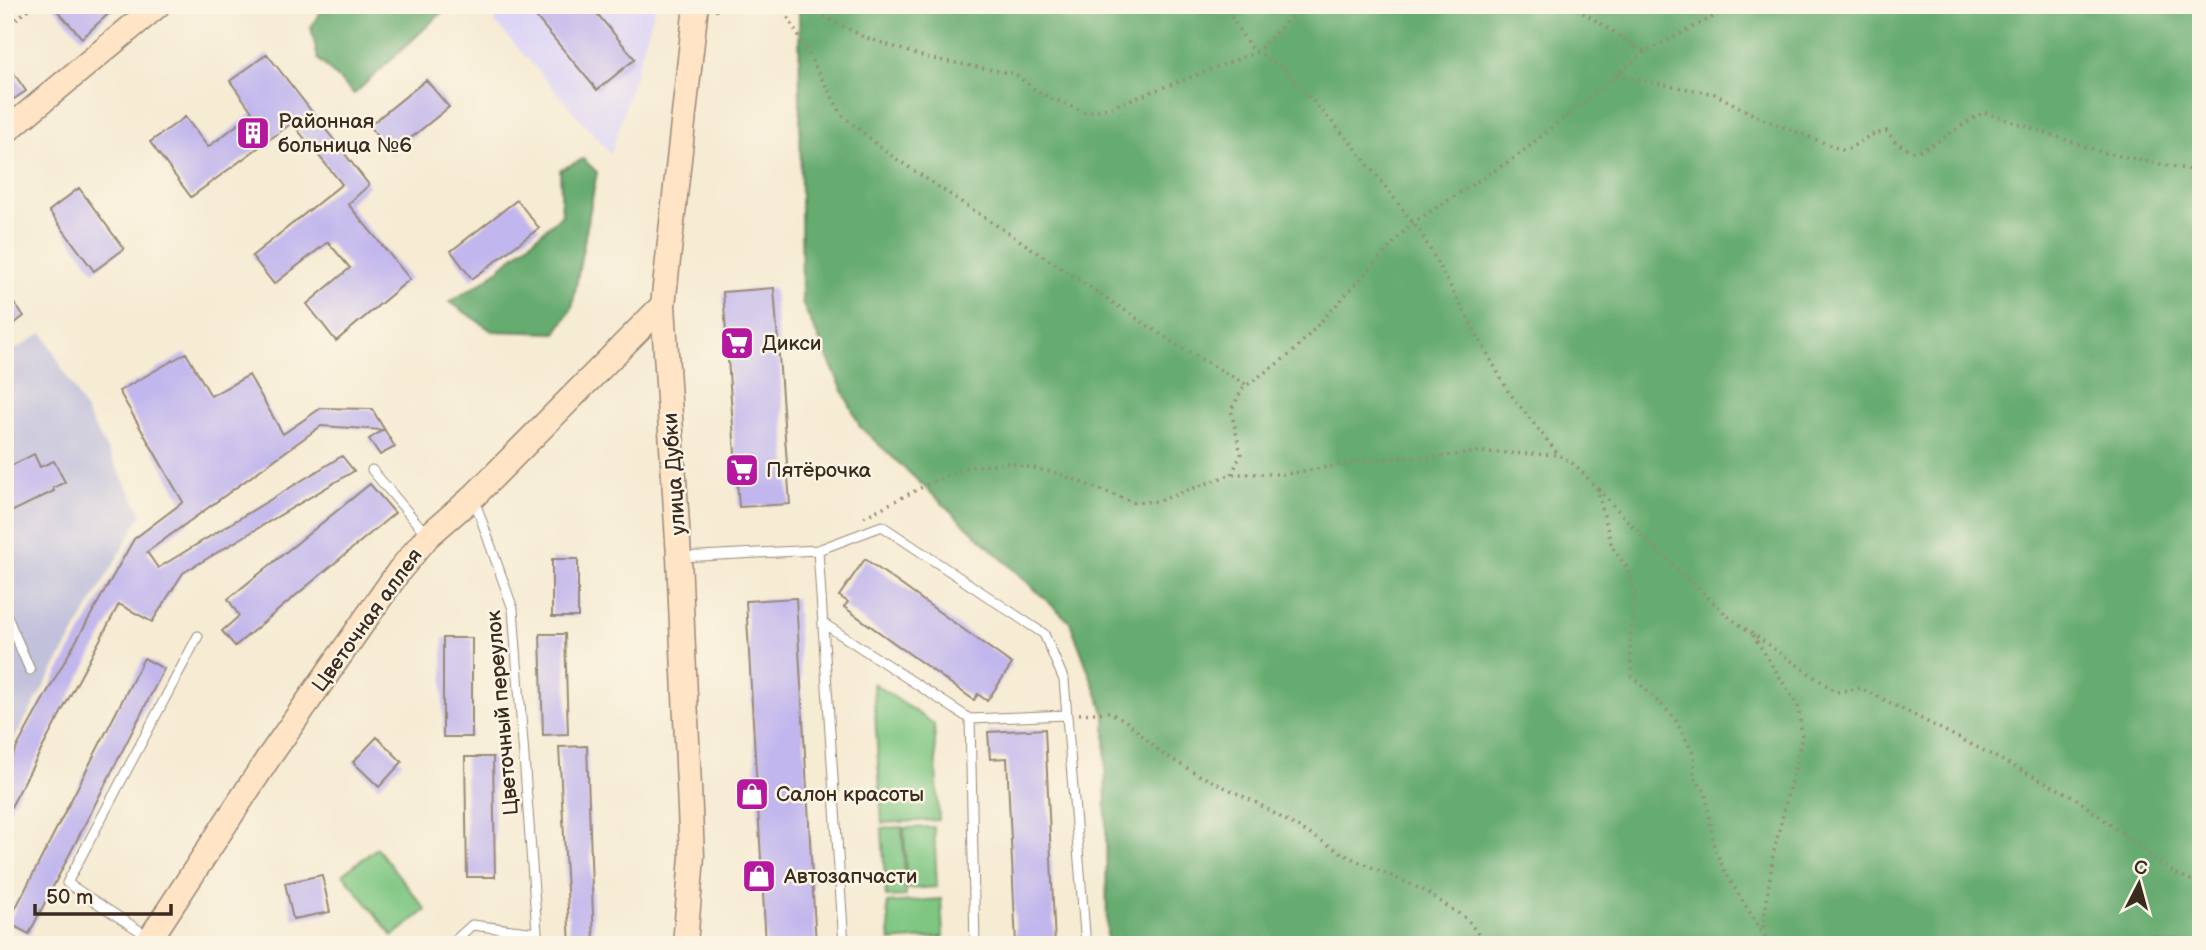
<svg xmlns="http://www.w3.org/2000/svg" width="2206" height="950" viewBox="0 0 2206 950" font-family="'Balsamiq Sans',sans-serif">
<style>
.built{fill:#ddd5f6}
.industrial{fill:#c2c1dc}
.green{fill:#7ec682;stroke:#5c7850;stroke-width:2}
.forest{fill:#66ab70;stroke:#506a47;stroke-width:2}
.building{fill:#c1b6ed}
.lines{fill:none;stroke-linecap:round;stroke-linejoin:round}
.lane-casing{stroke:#988a78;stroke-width:11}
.secondary-casing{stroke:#988a78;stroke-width:27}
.path{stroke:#988a78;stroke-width:3.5;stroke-dasharray:2 5;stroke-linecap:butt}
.lane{stroke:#fff;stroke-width:9}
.secondary{stroke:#ffe4c6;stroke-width:24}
.labels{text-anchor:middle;stroke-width:5;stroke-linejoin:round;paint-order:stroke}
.poi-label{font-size:21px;fill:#3b2a1e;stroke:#fcf5e5;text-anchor:start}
.street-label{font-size:21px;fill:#3b2a1e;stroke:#fcf5e5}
</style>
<rect width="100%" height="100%" fill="#fcf5e5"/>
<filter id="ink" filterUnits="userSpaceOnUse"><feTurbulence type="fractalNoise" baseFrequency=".0143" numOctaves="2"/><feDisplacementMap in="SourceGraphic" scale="14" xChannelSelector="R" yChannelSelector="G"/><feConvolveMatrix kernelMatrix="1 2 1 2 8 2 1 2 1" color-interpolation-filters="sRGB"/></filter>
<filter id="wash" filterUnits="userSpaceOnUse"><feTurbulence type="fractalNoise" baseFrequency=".00686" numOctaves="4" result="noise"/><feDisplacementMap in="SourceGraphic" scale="28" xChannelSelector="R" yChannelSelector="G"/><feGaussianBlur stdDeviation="1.57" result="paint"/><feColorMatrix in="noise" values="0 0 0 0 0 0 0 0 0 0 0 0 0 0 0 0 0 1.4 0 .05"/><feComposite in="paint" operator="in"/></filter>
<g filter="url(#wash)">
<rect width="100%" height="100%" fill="#f6ebd3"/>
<!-- built -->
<path class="built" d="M513 5H656L611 154 494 21Z"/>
<!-- industrial -->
<path class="industrial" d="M43 333 142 514 5 755V355Z"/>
<!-- green -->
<path class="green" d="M873 683 934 724 939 820 882 823Z
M902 827 906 896 886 897 882 828Z
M934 827 937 887 907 889 904 828Z
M377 848 426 910 393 936 343 874Z
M941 899 943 937 890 941 887 903Z"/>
<!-- forest -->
<path class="forest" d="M325 5H450L354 94 318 59 311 27Z
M799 5H2201V945H1107L1105 715 1070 622 860 427 802 303Z
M583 159 597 172 572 308 556 333 492 331 450 302 487 279 562 215 560 170Z"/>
<g id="blocks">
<!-- building -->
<path class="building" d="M52 5H118L82 38Z
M526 5H590L635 59 597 90Z
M267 54 369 185 348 204 410 279 336 341 307 304 350 268 328 242 274 284 252 256 342 184 292 123 191 197 150 142 185 117 208 147 253 113 230 81Z
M5 61 26 91 5 105Z
M426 80 449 107 391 154 369 126Z
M79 188 124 249 94 271 49 211Z
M517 200 539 228 472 279 451 251Z
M774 288 790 504 739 507 723 292Z
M5 292 24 316 5 331Z
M186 353 211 396 249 375 283 434 321 408 372 409 395 447 380 455 369 439 383 430 321 426 147 552 158 568 342 456 354 471 183 573 152 622 119 604 5 818V769L41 703 134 539 183 502 119 391Z
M34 454 40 467 54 461 65 482 53 488 54 491 5 515V469Z
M370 484 395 513 235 646 222 631 239 616 228 599Z
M552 559H578V617H552Z
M865 559 1012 664 987 701 978 694 974 700 844 607 848 602 839 596Z
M796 598 816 945H766L746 601Z
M540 634H565L568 734 543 735Z
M443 638H472V737H443Z
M144 658 164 669 29 934 8 923Z
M1045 729 1055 945H1016L1007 758 990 759 988 732Z
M377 737 402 762 379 787 353 762Z
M587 746 594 945H570L559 747Z
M465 757H493L495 877H467Z
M322 875 330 912 293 919 285 883Z"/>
</g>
</g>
<g filter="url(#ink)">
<use href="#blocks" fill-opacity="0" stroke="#988a78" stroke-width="2"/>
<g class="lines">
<!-- lane casing -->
<g class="lane-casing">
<path id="lane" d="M372 470 427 535
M474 499 513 609 538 945
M818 550 844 945
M681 557 818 550 882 526 1044 634 1064 680 1086 945
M5 612 30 670
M823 623 970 719
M149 937 67 883 198 636
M450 945 472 925 537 933
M975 945 970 719 1067 715"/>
</g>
<!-- secondary casing -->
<g class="secondary-casing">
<path id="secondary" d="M5 132 158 5
M146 945 267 760 399 571 428 536 473 497 663 305
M685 945 692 856 679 557 663 305 696 5"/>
</g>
<!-- path -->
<path class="path" d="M781 5 842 115 886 152 1180 347 1247 385
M784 5 806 7 864 37 928 58 1015 74 1038 92 1084 112 1109 108 1257 52 1303 5
M1224 5 1250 47 1283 68 1353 145 1421 233 1508 391 1558 454
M1571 5 1645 52
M715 11 723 5
M5 28 34 5
M1617 76 1715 94 1758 117 1845 151 1871 135 1887 131 1896 143 1915 152C1940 144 1961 124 1984 112L2105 153 2201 172
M1232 474 1241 454 1231 410 1243 388 1292 353 1411 224 1517 156 1645 52 1736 5
M1598 489 1644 538 1730 618 1836 692 1861 688 2074 797 2174 873 2201 884
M864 517 932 482 969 467 1010 463 1057 473 1135 503 1159 501 1232 474H1287L1362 461 1404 457 1433 458 1476 452 1559 455 1575 465 1597 488 1612 547 1626 566 1635 592 1630 644 1632 676 1674 717 1694 755V778L1705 791 1714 847 1726 874 1770 945
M1753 635 1798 706 1802 737 1773 855 1763 928
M1079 714 1108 712 1125 720 1163 754 1199 775 1253 801 1349 857 1423 890 1467 919 1486 945"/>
<!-- lane -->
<use href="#lane" class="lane"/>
<!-- secondary -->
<use href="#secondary" class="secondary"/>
</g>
</g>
<!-- icons -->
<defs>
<g id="building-square" transform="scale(1.75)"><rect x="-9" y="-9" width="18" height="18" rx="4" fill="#b5179e" stroke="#fcf5e5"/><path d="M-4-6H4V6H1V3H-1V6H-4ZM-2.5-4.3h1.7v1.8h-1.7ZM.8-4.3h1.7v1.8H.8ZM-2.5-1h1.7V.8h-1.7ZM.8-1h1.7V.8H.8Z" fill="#fff"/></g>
<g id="supermarket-square" transform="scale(1.75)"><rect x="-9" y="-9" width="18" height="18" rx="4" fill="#b5179e" stroke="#fcf5e5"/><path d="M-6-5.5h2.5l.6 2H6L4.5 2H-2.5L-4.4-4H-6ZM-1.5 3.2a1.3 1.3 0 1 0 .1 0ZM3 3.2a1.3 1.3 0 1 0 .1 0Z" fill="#fff"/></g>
<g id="shop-square" transform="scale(1.75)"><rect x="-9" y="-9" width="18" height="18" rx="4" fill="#b5179e" stroke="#fcf5e5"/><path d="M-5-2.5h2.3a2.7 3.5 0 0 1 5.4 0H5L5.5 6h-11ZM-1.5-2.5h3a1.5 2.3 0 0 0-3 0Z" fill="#fff"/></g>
</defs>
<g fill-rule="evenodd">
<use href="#building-square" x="253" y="133"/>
<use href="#supermarket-square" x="737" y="343"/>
<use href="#supermarket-square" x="742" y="470"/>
<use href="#shop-square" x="752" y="794"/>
<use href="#shop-square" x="759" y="876"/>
</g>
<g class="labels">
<!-- poi labels -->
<g class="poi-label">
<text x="278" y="128">Районная<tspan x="278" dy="24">больница №6</tspan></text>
<text x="762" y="350">Дикси</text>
<text x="766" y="477">Пятёрочка</text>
<text x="776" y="801">Салон красоты</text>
<text x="784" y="883">Автозапчасти</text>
</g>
<!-- street labels -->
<g class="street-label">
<text transform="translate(674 474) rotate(-94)" y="7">улица Дубки</text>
<text transform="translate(367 620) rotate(-54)" y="7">Цветочная аллея</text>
<text transform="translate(502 713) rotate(-95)" y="7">Цветочный переулок</text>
</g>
</g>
<!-- margin -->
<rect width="2206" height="950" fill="none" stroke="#fcf5e5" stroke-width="28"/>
<!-- north arrow -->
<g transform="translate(2139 884) rotate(6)" stroke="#fcf5e5" stroke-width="5" paint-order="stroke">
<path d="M0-5L12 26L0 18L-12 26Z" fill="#3b2a1e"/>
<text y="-10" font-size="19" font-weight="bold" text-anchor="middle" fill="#3b2a1e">С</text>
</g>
<!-- scale -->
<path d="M35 904v10h136v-10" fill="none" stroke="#3b2a1e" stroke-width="3.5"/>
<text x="46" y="904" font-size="21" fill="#3b2a1e" stroke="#fcf5e5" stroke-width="5" paint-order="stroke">50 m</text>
</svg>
